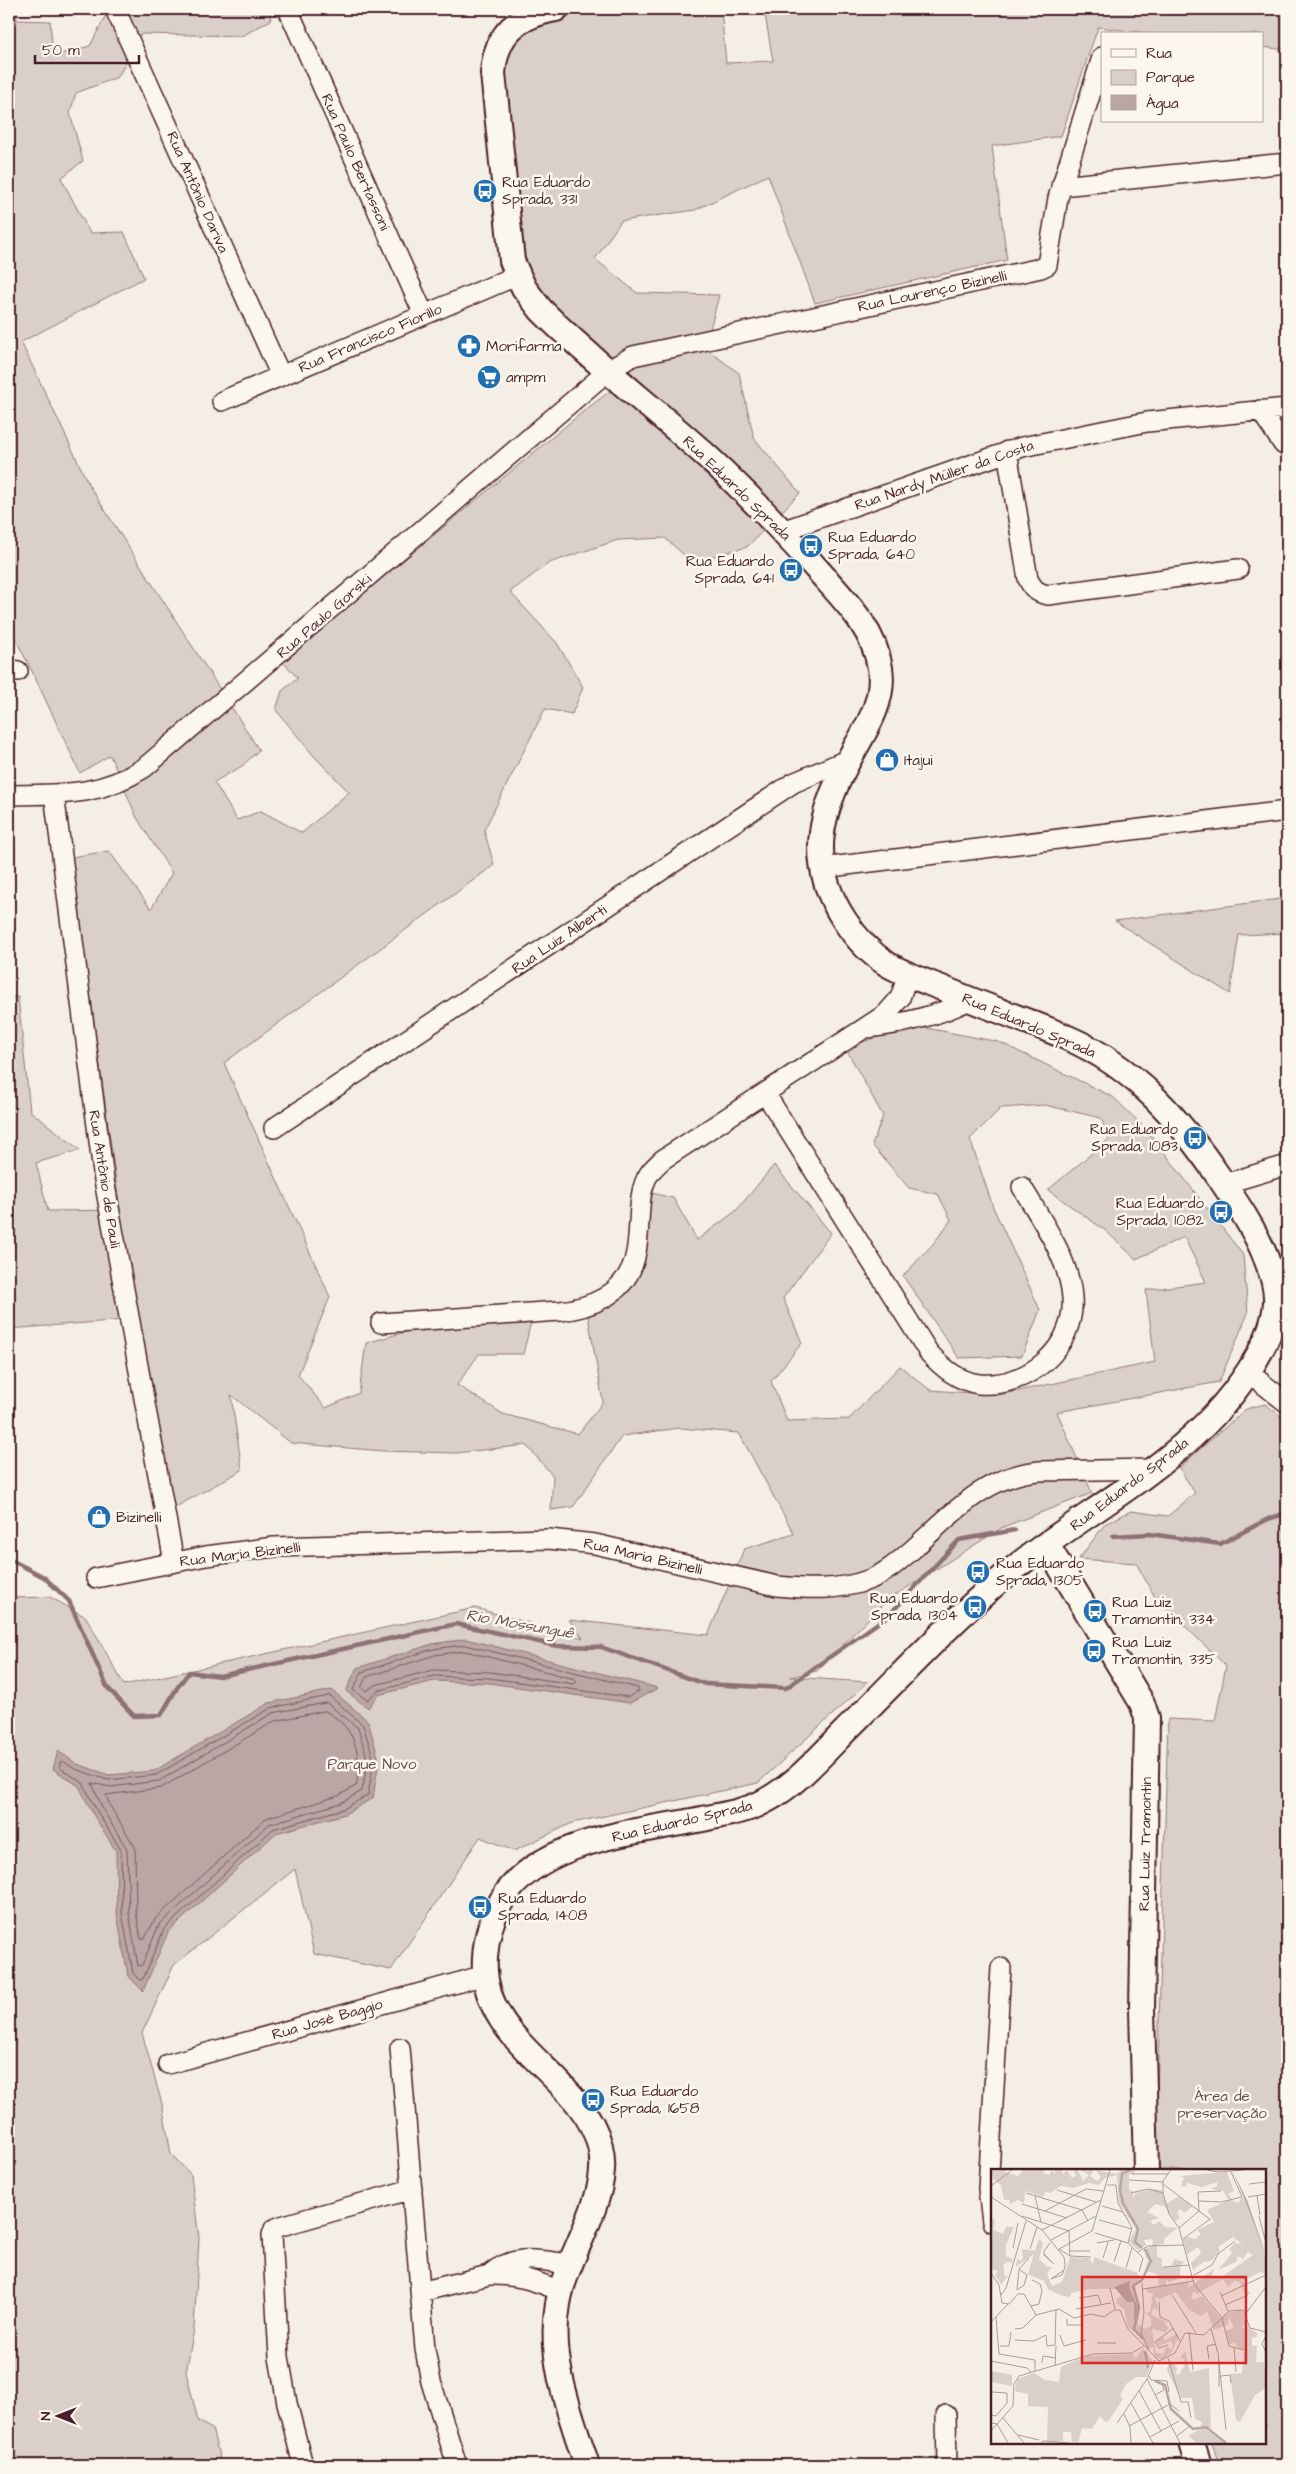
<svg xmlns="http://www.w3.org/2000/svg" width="1296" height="2474" viewBox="0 0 1296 2474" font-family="'Architects Daughter',sans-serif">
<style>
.green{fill:#dbd0c9;stroke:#92787a}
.water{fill:#baa7a5;stroke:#8d7174}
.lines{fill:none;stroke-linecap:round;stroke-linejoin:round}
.shore{stroke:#77555c;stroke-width:1}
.stream{stroke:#8d7174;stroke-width:4.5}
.minor-casing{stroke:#4a1f2b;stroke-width:22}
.major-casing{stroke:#4a1f2b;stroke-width:28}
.minor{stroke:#fbf7ec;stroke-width:19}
.major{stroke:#fbf7ec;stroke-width:24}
.labels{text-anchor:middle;stroke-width:5;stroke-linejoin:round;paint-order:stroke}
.street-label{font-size:15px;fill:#4a1f2b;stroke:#fbf7ec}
.poi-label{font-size:15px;fill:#4a1f2b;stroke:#fbf7ec;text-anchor:start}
.park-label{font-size:15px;fill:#6e4b52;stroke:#fbf7ec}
.water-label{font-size:16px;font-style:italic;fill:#714f56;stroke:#fbf7ec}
.inset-river{fill:none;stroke:#baa7a5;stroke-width:2.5}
.inset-road{fill:none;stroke:#b09b9a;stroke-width:1}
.view{fill:#d62828;fill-opacity:0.15;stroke:#d62828;stroke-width:2.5}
.inset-edge{fill:none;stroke:#4a1f2b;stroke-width:2.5}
</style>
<rect width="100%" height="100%" fill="#f4eee4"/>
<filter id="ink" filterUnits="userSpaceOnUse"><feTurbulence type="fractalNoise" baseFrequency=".02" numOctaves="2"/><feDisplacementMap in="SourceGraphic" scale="10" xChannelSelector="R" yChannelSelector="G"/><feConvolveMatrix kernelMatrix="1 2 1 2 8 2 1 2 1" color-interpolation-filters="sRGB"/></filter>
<g filter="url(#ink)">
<!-- green -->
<path class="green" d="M9 9H17V20L50 21 53 56 90 46 109 9H269L271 20 242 36 141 34 118 77 76 93 70 113 83 161 61 178 90 233 124 232 144 278 21 342 90 487 259 750 242 766 214 782 237 820 261 811 302 833 349 792 314 756 276 710 282 691 298 678 282 661 585 410 633 374 537 296 527 271 521 238 501 62 533 21 607 9H721L726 63 773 61 764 9H1287V50L1262 47V34H1156L1098 27 1061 136 992 146 1007 260 815 303 768 175 695 210 621 221 595 259 637 293 719 295 705 348 739 373 754 438 800 493 747 547 692 562 665 538 618 540 549 563 510 592 557 643 583 687 572 714 545 709 484 830 494 865 224 1063 330 1297 298 1375 326 1408 359 1393 366 1343 434 1324 531 1322 523 1354H479L457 1385 503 1414 578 1434 603 1402 588 1316 618 1298 642 1266 652 1193 673 1198 697 1240 736 1211 774 1165 831 1233 783 1298 802 1343 771 1381 787 1421 849 1419 900 1366 930 1390 999 1395 1155 1362 1146 1290 1206 1282 1184 1237 1136 1259 1106 1231 1048 1190 1109 1139 1101 1118 1045 1105 1001 1108 970 1139 993 1207 1040 1310 1022 1356 959 1358 903 1276 933 1244 951 1220 938 1194 909 1188 872 1145 883 1116 845 1047 916 1026 999 1042 1113 1097 1147 1130 1243 1255 1248 1313 1219 1382 1057 1412 1092 1493 1003 1527 886 1601 817 1671 790 1677 868 1682 758 1783 572 1823 514 1851 480 1837 391 1970 314 1954 295 1869 174 1965 142 2033 162 2104 171 2154 191 2175 199 2238 194 2329 186 2372 198 2421 212 2429 220 2459 219 2465H9V1598L50 1597 86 1617 124 1685 475 1608 583 1638 569 1620 708 1635 744 1549 794 1534 739 1433 679 1428 622 1436 573 1507 551 1510 553 1476 526 1445 456 1453 383 1451 291 1443 231 1395 242 1470 174 1508 137 1319 9 1329V997H18L30 1111 80 1150 36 1163 48 1211 120 1210 71 857 109 851 151 909 172 873 137 818 110 755 80 773 30 667 9 627Z
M1287 898V933L1239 935 1230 994 1115 921Z
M1265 1404 1287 1421V2465H1219L1212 2443H1265V2170H1156L1155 2161 1168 1719 1215 1721 1226 1666 1155 1597 1136 1563 1079 1559 1105 1524 1131 1511 1168 1516 1195 1493 1179 1468 1246 1409Z"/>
<!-- water -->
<path class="water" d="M466 1639 658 1688 630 1703 489 1683 434 1681 378 1695 368 1708 346 1691 357 1668 432 1644Z
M332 1690 368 1721 379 1760 373 1798 345 1814 276 1833 168 1932 143 1991 128 1976 117 1914 116 1851 94 1816 79 1786 53 1769 58 1751 77 1764 109 1775 154 1771 269 1703Z"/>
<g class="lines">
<!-- shore -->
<path class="shore" d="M466 1645 638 1688 639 1691 628 1697 489 1678 434 1676 377 1691 367 1700 353 1690 362 1672 433 1649Z
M465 1651 575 1679 577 1682 574 1684 490 1672 433 1670 375 1685 366 1691 361 1688 366 1677 435 1655Z
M330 1696 363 1725 374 1760 368 1795 343 1809 273 1829 164 1929 143 1979 139 1980 133 1973 122 1913 121 1850 98 1813 83 1783 60 1768V1762L63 1761 75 1769 108 1780 156 1775 271 1708Z
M327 1703 358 1728 368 1761 362 1791 341 1803 269 1824 159 1925 142 1965 138 1966 129 1913 127 1849 103 1810 92 1783 110 1787 159 1781 273 1713Z
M325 1711C355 1726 363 1755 356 1786L338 1796 266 1818 155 1919 145 1938 141 1939 136 1912 135 1847 110 1806 106 1795 161 1788 275 1721Z"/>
<!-- stream -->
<path class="stream" d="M1113 1536 1150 1534 1220 1544 1268 1519 1287 1513
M9 1559 44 1577 69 1601 107 1687 134 1716 161 1715 177 1688 189 1672 220 1676 456 1624 557 1646 601 1647 705 1684 786 1688 889 1615 959 1540 1015 1530"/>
<!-- minor casing -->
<g class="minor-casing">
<path id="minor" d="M115 9 281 376
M288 9 424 315
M1061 186 1287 163
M222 401 518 275
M1260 410 1283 444 1287 443
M1007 451 1028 579C1033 589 1037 593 1048 595L1238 569
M782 531 1022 447 1147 422 1287 408
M9 669 18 671
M54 794 104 1180 174 1562
M9 795C61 794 98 797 144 768L609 370 633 356 1041 268 1047 265 1058 198 1102 57
M822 868 1287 811
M867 1028C904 1024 937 1016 970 1000
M765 1093 929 1353C943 1368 958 1381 979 1384 1028 1388 1076 1348 1072 1297 1069 1258 1041 1220 1022 1187
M274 1128 793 783 849 759
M1224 1184 1287 1165
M381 1323 560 1311C590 1308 622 1295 633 1264 638 1251 638 1236 639 1222 640 1206 640 1188 649 1174 652 1169 658 1164 662 1160L886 1014 900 998 908 974
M1248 1372 1287 1403
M96 1578 206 1556 274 1547 549 1539 595 1544 777 1586C807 1589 839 1591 868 1580 885 1574 898 1562 912 1550 950 1516 985 1475 1039 1471L1154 1469
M400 2048 425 2349 431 2382 457 2465
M168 2064 485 1975
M992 2222 988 2189 1001 1968
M490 2274C515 2253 538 2260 569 2264
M420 2292 489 2275C516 2274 536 2281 560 2291
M946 2415 947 2465
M303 2465 287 2403 279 2357 272 2235 274 2229 281 2226 412 2189"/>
</g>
<!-- major casing -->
<g class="major-casing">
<path id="major" d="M556 9C518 16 496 32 493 73L512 261 524 288 541 310C594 363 655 409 711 460 748 494 782 531 816 568 842 598 874 627 880 668 885 699 868 726 853 752 820 810 805 861 845 921 856 938 870 953 887 964 904 974 924 981 942 988 984 1006 1027 1020 1068 1038 1135 1067 1181 1121 1221 1180 1238 1205 1255 1230 1266 1258 1271 1272 1277 1287 1276 1302 1275 1321 1266 1342 1256 1359 1195 1466 1071 1513 984 1594 935 1638 891 1686 844 1732 820 1757 795 1785 765 1801 747 1811 726 1814 707 1818 642 1832 541 1837 502 1900 492 1917 486 1938 485 1958 479 2044 582 2074 600 2146 613 2197 566 2253 558 2304 548 2359 570 2413 587 2465
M1047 1545 1142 1703 1147 1718 1142 2009 1146 2170
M1192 2443 1199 2465"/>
</g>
<!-- minor -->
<use href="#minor" class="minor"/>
<!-- major -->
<use href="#major" class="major"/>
</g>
</g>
<!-- icons -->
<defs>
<g id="bus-disc" transform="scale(1.25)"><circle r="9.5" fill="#1f6fb2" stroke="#fbf7ec"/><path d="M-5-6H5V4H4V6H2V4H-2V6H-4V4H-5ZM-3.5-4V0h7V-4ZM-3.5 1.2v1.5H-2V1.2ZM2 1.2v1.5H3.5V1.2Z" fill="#fff"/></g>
<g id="pharmacy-disc" transform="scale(1.25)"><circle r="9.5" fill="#1f6fb2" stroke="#fbf7ec"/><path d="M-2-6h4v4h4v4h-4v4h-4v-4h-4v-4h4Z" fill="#fff"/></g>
<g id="supermarket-disc" transform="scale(1.25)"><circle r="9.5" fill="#1f6fb2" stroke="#fbf7ec"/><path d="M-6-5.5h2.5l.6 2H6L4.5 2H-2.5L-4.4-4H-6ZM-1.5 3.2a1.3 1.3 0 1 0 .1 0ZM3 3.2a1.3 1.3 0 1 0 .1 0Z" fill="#fff"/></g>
<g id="shop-disc" transform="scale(1.25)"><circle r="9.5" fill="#1f6fb2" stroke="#fbf7ec"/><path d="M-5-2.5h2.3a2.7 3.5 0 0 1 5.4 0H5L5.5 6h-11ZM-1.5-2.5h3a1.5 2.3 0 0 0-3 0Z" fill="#fff"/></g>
</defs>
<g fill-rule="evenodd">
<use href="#bus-disc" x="485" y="191"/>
<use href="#pharmacy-disc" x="469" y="346"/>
<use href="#supermarket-disc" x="489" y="377"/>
<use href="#bus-disc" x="811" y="546"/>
<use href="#bus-disc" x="791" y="570"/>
<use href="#shop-disc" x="887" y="760"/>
<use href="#bus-disc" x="1195" y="1138"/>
<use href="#bus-disc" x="1221" y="1212"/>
<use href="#shop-disc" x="99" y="1517"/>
<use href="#bus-disc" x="978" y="1572"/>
<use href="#bus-disc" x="975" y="1607"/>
<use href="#bus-disc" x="1095" y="1611"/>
<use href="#bus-disc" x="1094" y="1651"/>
<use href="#bus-disc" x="480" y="1907"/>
<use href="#bus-disc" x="593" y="2100"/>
</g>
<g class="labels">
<!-- street labels -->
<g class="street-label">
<text transform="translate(356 162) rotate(66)" y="5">Rua Paulo Bertassoni</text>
<text transform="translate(198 192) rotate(66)" y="5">Rua Antônio Dariva</text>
<text transform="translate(932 291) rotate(-12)" y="5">Rua Lourenço Bizinelli</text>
<text transform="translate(370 338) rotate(-23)" y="5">Rua Francisco Fiorillo</text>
<text transform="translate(944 475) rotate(-19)" y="5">Rua Nardy Müller da Costa</text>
<text transform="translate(737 488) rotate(44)" y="5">Rua Eduardo Sprada</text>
<text transform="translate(324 616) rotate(-41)" y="5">Rua Paulo Gorski</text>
<text transform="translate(559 939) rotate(-34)" y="5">Rua Luiz Alberti</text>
<text transform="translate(1029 1025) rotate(23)" y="5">Rua Eduardo Sprada</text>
<text transform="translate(105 1179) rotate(81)" y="5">Rua Antônio de Pauli</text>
<text transform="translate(1129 1484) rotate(-37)" y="5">Rua Eduardo Sprada</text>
<text transform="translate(240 1554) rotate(-7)" y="5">Rua Maria Bizinelli</text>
<text transform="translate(643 1556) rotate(13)" y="5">Rua Maria Bizinelli</text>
<text transform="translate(682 1821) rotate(-13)" y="5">Rua Eduardo Sprada</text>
<text transform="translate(1145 1844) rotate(-89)" y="5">Rua Luiz Tramontin</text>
<text transform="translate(327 2019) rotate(-16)" y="5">Rua José Baggio</text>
</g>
<!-- poi labels -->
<g class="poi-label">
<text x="502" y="187">Rua Eduardo<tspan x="502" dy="17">Sprada, 331</tspan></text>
<text x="486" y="351">Morifarma</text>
<text x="506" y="382">ampm</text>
<text x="828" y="542">Rua Eduardo<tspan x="828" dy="17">Sprada, 640</tspan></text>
<text x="774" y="566" text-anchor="end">Rua Eduardo<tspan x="774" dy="17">Sprada, 641</tspan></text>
<text x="904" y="765">Itajui</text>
<text x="1178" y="1134" text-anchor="end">Rua Eduardo<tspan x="1178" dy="17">Sprada, 1083</tspan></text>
<text x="1204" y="1208" text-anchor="end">Rua Eduardo<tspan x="1204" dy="17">Sprada, 1082</tspan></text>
<text x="116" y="1522">Bizinelli</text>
<text x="996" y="1568">Rua Eduardo<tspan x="996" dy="17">Sprada, 1305</tspan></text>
<text x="958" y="1603" text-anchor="end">Rua Eduardo<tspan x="958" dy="17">Sprada, 1304</tspan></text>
<text x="1112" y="1607">Rua Luiz<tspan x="1112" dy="17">Tramontin, 334</tspan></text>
<text x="1112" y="1647">Rua Luiz<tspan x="1112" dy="17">Tramontin, 335</tspan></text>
<text x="498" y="1903">Rua Eduardo<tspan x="498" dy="17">Sprada, 1408</tspan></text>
<text x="610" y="2096">Rua Eduardo<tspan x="610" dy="17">Sprada, 1658</tspan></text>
</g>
<!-- park labels -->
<g class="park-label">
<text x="372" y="1769">Parque Novo</text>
<text x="1222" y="2101">Área de<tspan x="1222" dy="17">preservação</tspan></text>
</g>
<!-- water labels -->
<g class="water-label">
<text transform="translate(520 1623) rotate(10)" y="6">Rio Mossunguê</text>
</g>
</g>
<!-- overview -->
<g transform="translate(991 2169)">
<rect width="275" height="275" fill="#f4eee4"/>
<path d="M15 1 14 3 27 7 32 1H53L52 4 58 6 61 1 64 5V1H71L72 5 76 1 81 9 85 7 82 1H87L92 12 98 6 89 1H103L99 7 106 12 110 8 105 1 126 5 130 1H144L143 5H138V21L145 23 142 24V29L145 24 162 20 171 21 175 35 188 27 201 38 193 44 189 40 186 44 189 49 184 52 173 37 164 35 156 43 168 49 159 52 163 56 168 52 174 58 186 59 173 70V75L166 76V88L171 89V98H180L183 90 193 93 189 97V109L179 113 175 111V116L198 113 197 119 223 100 221 107H232L262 86 257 83 252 90 247 87 245 93 227 101 241 84 238 80 244 74 251 75 242 68 227 78 229 82 220 92 212 93 202 101 200 94 210 84 207 78 196 86 192 71 196 68 204 70 210 65 206 61 223 53 216 41 238 31 232 22 220 20 226 17V13L211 18 196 14 194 18 190 16 193 9 189 7 236 3 243 22 237 25 242 32 248 34 250 29H253L273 80 275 105 269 103 252 112 259 125 254 126 249 113 243 112 237 118 232 110 206 125 203 122 200 128 203 131 211 127 230 150 236 144 251 141 256 158 251 156V159L258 158 266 164V168L261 169V177H266L265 193H273L275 219 264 226 249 253 245 251 239 205 251 204 253 181 246 178 245 174 238 175 235 162 243 159 238 148 236 156 223 161 216 142 210 147 198 141 185 123 169 130 164 128 168 143 163 138 160 146 176 153 173 154 178 159 174 163 161 160 165 184H170L171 188 176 177 180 181 182 177 180 172 168 177 165 171 171 168 175 171 186 164 187 169 180 184 172 190 164 189 162 178 156 180 149 167 137 158 133 140 125 134 126 129 131 127 125 120H98L80 124 79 128 69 126 57 120 53 112 37 105 43 85 25 98 26 89 29 92 32 89 31 80 44 82 48 70 52 74 48 90 56 98H61L56 105 61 117 71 113 79 88 98 89 102 95 103 88 147 104 149 111 144 116 149 139 147 155 154 160 160 157V149L155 144 159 143 162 124H158L155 120 168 117 167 106 154 101 157 92 152 81 161 77 162 70 153 71 155 76 147 81 138 73 145 60 128 34 126 6 114 9 108 16 98 14 82 19 70 17 59 24 55 22 52 28 34 22 33 34 27 31 19 35 18 31H13L10 16 2 10 1 2ZM0 48 4 52 2 60 5 62 12 65 15 58H23L15 76V87L22 90 21 94 16 93 12 96 14 108 18 106 10 115 4 106 7 102 0 100ZM152 179 162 192 155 208H145L135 215 129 226 132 230 118 251 115 253 109 247 101 260 91 259 87 274 81 273 80 263H72V272L56 274 57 238 37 237V225L24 222 26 210 43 204 54 211 68 213 70 198 86 191 99 187 141 185 145 189ZM194 182 199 203 218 199 220 259 216 261 233 274H206L197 267 209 260 211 253 204 250 201 229H190L176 202 177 196 182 194 186 199 185 206 189 205 194 195 193 190 189 189ZM0 202 21 206V217L0 213Z" fill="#dbd0c9"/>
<path d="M241 1 256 31 275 86 253 29ZM139 112 138 118 147 139 143 152V133H136L123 118Z" fill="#baa7a5"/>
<path class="inset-river" d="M139 1 131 5 129 21 132 34 147 60 144 73 151 79M152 170 143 160 148 138 142 117 151 111 160 92 154 80M154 182 157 199M164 212 174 216 180 240 202 260 215 258 235 274"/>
<path class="inset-road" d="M180 1 172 12V24L178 45 188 59 203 115 231 149 238 177 253 181M216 1 227 3 253 1M141 5H177M138 11 172 13M172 15 220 51M258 15 275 13M116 16H125L127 34 134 47M0 17 21 1M66 21 105 33M35 24 91 41 97 52M140 24 157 20 172 24M44 27 50 53M266 27 269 46M0 28 51 61 73 88 74 95V98L71 106 60 110 73 101M257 28 275 25M208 32 230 33 251 28 240 3M31 35 76 49M111 37 132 43M54 42 95 20 112 22M134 46 141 59 137 74 152 89 148 103M31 47 78 62 79 87M268 47 275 74M108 51 141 60M188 59 208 42 207 23 230 22M51 61 110 31M104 64 137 74M192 70 219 50M60 71 105 47M106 74 123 71M22 79 27 54M39 80 46 58M78 82H99M147 83 157 77 192 76M53 85 63 95 53 86V82L59 74M100 88 79 87 68 80 101 62 119 1M112 89 117 73M123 93 130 72M172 98 199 96M135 99 141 79M28 100 36 106 33 116 26 121 28 100 38 89M0 104 8 116 11 134 18 135 27 125H33L45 146 68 140 83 149 100 145 113 148 123 141H129L137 160 168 192 184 184 194 164 213 166 238 142 252 141 259 159 275 163M203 106 221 96 227 85 244 72M151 114 153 144 150 164 158 181M119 119 124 140M152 120 203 112M229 123 237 142M10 126 15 119 35 52M181 126 205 164M230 127 275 106M88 129 107 126 110 135M168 133 169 148 178 152 189 172M234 136 257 126M40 137 48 135 51 121 49 115 41 111M85 140 120 134M255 144 275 118M5 148 8 185 44 191V202M76 150V156H91M0 153 17 135M24 160 32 159 45 146M220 160 227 184 235 261M198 163 202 201M69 166 73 177 95 171M275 167 271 175 275 183M24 171 43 172 55 166 56 177 64 176M106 174H125M64 176 65 141M177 176 168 179 164 173 183 159M9 177H18L20 163M243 178 245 203M177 189 190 233H197L200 249M218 190 216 177 225 175M228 191V218M0 192 36 199 40 203M51 194 52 187 65 189M64 197 65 177M158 207 160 211 176 212 178 223M230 207 239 206 240 214M156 210 189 274M148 222 170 262M164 226 173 221 171 215M140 234 162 274M133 245 139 258 140 274M0 246 5 247 16 234V224L1 223M12 249 33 274M0 254 6 255 17 274M126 254 156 210 164 191M138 257 179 235 188 242M0 262 22 237 23 215 28 207 102 185 141 184 153 177M27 266 48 271M186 267 199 257M159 268 188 252M51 274 52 272 79 274"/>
<path class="view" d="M91 108H255V194H91Z"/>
<rect width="275" height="275" class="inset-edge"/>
</g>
<!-- margin -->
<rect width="1296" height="2474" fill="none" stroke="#fbf7ec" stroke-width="30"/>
<rect x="15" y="15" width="1266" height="2444" fill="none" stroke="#4a1f2b" stroke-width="2" filter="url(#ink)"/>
<!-- legend -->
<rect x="1101" y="32" width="162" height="90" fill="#fbf7ec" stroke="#b4a19f"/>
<rect x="1111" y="49" width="25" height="8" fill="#fbf7ec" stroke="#b4a19f"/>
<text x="1146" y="58" font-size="15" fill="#4a1f2b">Rua</text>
<rect x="1111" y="70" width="25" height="15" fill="#dbd0c9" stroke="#b4a19f"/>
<text x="1146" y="82" font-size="15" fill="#4a1f2b">Parque</text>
<rect x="1111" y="95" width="25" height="15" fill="#baa7a5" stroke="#b4a19f"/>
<text x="1146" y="108" font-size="15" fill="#4a1f2b">Água</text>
<!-- north arrow -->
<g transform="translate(58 2416) rotate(270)" stroke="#fbf7ec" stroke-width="4" paint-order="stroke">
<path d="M0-4L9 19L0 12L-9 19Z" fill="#4a1f2b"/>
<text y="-8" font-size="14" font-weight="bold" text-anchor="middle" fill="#4a1f2b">N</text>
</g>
<!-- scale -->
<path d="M35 55v8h104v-8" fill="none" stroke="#4a1f2b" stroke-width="2.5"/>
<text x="42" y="55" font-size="15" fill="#4a1f2b" stroke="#fbf7ec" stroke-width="4" paint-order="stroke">50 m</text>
</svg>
